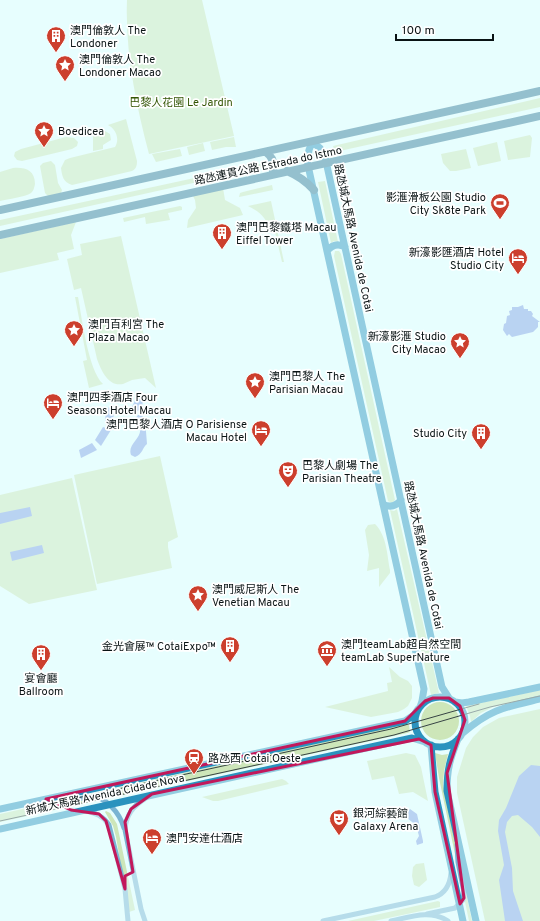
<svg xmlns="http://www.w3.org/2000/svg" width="540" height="921" viewBox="0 0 540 921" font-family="Overpass,'Noto Sans SC',sans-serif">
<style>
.green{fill:#cde6b9}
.water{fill:#82a0e5}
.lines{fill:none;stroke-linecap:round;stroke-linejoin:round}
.street{stroke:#7ab4d3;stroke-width:5}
.secondary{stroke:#2a92be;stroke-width:7}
.primary{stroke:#307595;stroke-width:8}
.tram{stroke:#374445;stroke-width:1}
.marked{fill:none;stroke:#c2185b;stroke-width:3;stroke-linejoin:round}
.labels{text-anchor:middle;stroke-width:3.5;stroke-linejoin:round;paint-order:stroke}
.poi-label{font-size:11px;fill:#091314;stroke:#fff;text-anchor:start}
.park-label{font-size:11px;fill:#335504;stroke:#fff}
.street-label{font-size:11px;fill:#091314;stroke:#fff}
</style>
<rect width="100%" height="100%" fill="#e7fefe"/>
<!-- green -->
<path class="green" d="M127 0H202L234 136 149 154C136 104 125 52 127 0Z
M540 98V107L335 152 333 146Z
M126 119 137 161C137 166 136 169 132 171L72 185C63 182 62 176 61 168L65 160 70 158 115 147C120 139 116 129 108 125Z
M105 131 110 134 111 140 103 145V149L93 151V135Z
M530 135 532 138 530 157 508 160 504 141Z
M66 137 74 138 78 142 77 146 72 149 22 161 17 160 14 156 15 152 21 149Z
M234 137 236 147H226L212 150 210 142Z
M497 142 501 161 478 166 473 148Z
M203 143 205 151 189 155 187 147Z
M180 149 182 156 156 162 152 154Z
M466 149 471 168 456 171H450L443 163 441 154Z
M51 161 55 165 58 183 62 190 61 193 48 196 45 193 40 166 43 163Z
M269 162V166L0 226V220Z
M13 168C25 167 35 170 35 184 34 188 34 190 31 193 25 197 8 199 0 201V172Z
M325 181 338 242 334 241 331 243 318 182Z
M272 185 273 190 239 197 240 193 243 192Z
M223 188 225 200 240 208 243 215 187 228 188 220 196 208 195 200 193 196Z
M271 201 284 262H282L275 232 271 233C267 219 261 212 248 206Z
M180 206 182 207V210L168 213 170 220 146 224 145 217 124 222 123 218Z
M76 222 71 235 74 249 57 253 59 260 0 273V239Z
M121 236 156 388 145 378C140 379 136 379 132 380 129 381 126 383 123 384 108 387 101 370 97 359L81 288 74 290 67 259 82 255 80 244Z
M335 251H339L341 254 395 500 392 503 388 501 334 256Z
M75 297H78C82 318 88 370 103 384L89 388 83 361 87 360Z
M160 456 178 537 168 542V547L172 568 97 584 74 475Z
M72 478 97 590 29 604 0 586V495Z
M397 509 439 693 431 695 390 510 394 511Z
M375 524C387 536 387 555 390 570V573L379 587V568L367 571 369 555 365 530 368 525Z
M389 667 400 677 408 681 412 686V698L408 706 404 709 398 712 371 717 325 707 388 691 387 683 392 682Z
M540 690V696L493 707 481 713 471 722 470 716 466 706Z
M421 721a19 19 0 1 1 38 0a19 19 0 1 1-38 0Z
M540 709V921H485L457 793V777L466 748 473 737 483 727 499 718Z
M405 724 409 725 410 732 407 733 0 822V814Z
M406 753 415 755 421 767 428 801 413 792 399 794 394 776 372 780 367 761Z
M435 753 442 755 448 754 444 771 443 784 472 921H469L439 778Z
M282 779 286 781 289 784 218 801H213L202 797Z
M106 811 110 813 117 824 135 910 129 912 116 837 113 826 105 812Z
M424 863 427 880 419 887 414 885 412 876 413 867 416 864Z
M438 901 440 902V907L374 921H348Z"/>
<!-- water -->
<path class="water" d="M523 305 524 309H528V311H531L533 314 532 316 540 322H538V327L533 332 512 337 509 334 507 336 503 330 504 324 506 323 507 316 510 315 509 311 512 310V307H518Z
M138 394H141C144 398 143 404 141 409L136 412 133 410 132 407Z
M114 407 113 425 105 423 106 408Z
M138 415H141L145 419 147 444C142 448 143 454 135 457L131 455C127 444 142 439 140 428 139 425 136 421 135 419Z
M103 427 111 430 101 446 95 440Z
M92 443 97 450 81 458 79 450Z
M30 507 32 516 0 524V513Z
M42 545 44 553 12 561 10 552Z
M531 765 540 766V837L532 827 518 815 512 816 507 822 505 832 512 868 513 891 523 921H505L499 880 504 865 498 831 499 820 506 808 519 776Z
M410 809 417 814 423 841V843L417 845 416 841 419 836 416 825 407 818 406 814Z"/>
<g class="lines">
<!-- street -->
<path class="street" d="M47 799C51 800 55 803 59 803 69 803 79 798 89 797 106 795 120 814 124 828
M85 811C96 813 103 816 109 825L125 889 128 921
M427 914 455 908 463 900 464 892 458 862 457 844
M145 921 141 909 125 830C126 815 133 806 146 798
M323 921 435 897C446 893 450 884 451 873
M391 921C410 917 431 909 448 921"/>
<!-- secondary -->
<path class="secondary" d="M327 251C332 245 338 243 345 247
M383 504C390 508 396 506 401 500
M415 722a25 25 0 1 1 50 0a25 25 0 1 1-50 0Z
M455 702 462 703 469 702 540 687
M420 707 422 701 424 689 307 161 309 150 312 142 320 148 325 157 442 687 449 698
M463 733C490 709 506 707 540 699
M458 739C450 759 447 769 447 791L476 921
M431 745 435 792 463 921
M0 809 405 721 414 715 418 709
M0 829C137 798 275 768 412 738L425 742"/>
<!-- primary -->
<path class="primary" d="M266 152C274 158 275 166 272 175
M287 171C299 176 306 181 314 190
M0 210 540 91
M0 235 540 116"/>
<!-- tram -->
<path class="tram" d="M68 800 391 729 479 704
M0 821 394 735 490 707 540 696"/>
</g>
<!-- marked area -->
<path d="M0 0H540V921H0ZM433 698H449L460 706 465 720 447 773 464 898 460 904 435 792 431 745 419 739 152 794 131 809 125 822 133 872 125 876V889L106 821 99 814 71 810 46 799 405 721 425 701Z" fill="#e7fefe" fill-opacity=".55" fill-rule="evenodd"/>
<path class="marked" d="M433 698H449L460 706 465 720 447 773 464 898 460 904 435 792 431 745 419 739 152 794 131 809 125 822 133 872 125 876V889L106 821 99 814 71 810 46 799 405 721 425 701Z"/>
<!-- icons -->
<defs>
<g id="building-pin" transform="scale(1)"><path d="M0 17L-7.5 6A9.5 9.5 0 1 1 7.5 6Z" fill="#cc3f2d" stroke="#fff"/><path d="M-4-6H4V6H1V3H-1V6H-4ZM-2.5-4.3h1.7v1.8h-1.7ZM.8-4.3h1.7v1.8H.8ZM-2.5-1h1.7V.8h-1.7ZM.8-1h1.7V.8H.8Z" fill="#fff"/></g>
<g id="sight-pin" transform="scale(1)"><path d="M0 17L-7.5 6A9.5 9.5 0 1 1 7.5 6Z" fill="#cc3f2d" stroke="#fff"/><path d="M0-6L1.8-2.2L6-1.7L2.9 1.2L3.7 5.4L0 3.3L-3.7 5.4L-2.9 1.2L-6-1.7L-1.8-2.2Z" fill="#fff"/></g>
<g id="stadium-pin" transform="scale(1)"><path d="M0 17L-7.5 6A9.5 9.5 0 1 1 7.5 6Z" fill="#cc3f2d" stroke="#fff"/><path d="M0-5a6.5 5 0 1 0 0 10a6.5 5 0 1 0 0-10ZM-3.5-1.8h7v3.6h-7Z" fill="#fff"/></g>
<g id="hotel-pin" transform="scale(1)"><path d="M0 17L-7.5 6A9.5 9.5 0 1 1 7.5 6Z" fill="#cc3f2d" stroke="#fff"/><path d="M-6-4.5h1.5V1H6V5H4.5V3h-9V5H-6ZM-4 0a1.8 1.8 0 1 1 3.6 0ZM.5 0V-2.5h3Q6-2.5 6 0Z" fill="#fff"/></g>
<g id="theatre-pin" transform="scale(1)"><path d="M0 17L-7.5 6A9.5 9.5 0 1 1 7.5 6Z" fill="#cc3f2d" stroke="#fff"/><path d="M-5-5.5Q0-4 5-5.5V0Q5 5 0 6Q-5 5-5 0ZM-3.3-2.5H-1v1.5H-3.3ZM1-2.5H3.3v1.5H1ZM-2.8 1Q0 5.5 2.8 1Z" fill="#fff"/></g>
<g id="museum-pin" transform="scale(1)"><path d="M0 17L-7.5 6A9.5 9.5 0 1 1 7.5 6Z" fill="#cc3f2d" stroke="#fff"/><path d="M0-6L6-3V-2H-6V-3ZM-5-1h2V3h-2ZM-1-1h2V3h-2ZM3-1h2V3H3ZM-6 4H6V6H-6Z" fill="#fff"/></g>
<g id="station-pin" transform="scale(1)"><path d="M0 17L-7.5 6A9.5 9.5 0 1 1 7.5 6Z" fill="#cc3f2d" stroke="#fff"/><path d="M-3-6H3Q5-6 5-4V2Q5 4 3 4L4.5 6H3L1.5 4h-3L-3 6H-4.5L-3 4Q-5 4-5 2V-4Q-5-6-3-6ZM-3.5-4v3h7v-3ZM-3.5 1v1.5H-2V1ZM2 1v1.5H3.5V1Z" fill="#fff"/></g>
</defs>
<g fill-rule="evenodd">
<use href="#building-pin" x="56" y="36"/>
<use href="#sight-pin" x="65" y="65"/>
<use href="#sight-pin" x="44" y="131"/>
<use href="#stadium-pin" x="500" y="203"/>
<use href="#building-pin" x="222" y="233"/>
<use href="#hotel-pin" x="518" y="258"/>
<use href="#sight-pin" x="74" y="330"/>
<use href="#sight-pin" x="460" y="342"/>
<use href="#sight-pin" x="255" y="382"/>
<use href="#hotel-pin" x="53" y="403"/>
<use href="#hotel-pin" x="261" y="430"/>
<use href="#building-pin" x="481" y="433"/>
<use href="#theatre-pin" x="288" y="471"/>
<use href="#sight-pin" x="198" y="595"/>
<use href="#building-pin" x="230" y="646"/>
<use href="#museum-pin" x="327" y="650"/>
<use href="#building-pin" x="41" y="654"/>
<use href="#station-pin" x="194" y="758"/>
<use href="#theatre-pin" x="339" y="819"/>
<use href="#hotel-pin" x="152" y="838"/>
</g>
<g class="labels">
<!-- poi labels -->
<g class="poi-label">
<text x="70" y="34">澳門倫敦人 The<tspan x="70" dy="13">Londoner</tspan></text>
<text x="79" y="63">澳門倫敦人 The<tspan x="79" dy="13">Londoner Macao</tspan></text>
<text x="58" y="135">Boedicea</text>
<text x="486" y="201" text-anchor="end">影滙滑板公園 Studio<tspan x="486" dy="13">City Sk8te Park</tspan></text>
<text x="236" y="231">澳門巴黎鐵塔 Macau<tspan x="236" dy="13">Eiffel Tower</tspan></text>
<text x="504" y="256" text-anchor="end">新濠影匯酒店 Hotel<tspan x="504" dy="13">Studio City</tspan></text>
<text x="88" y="328">澳門百利宮 The<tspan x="88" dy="13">Plaza Macao</tspan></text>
<text x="446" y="340" text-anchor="end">新濠影滙 Studio<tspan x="446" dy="13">City Macao</tspan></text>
<text x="269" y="380">澳門巴黎人 The<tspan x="269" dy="13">Parisian Macau</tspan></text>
<text x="67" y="401">澳門四季酒店 Four<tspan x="67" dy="13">Seasons Hotel Macau</tspan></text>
<text x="247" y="428" text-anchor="end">澳門巴黎人酒店 O Parisiense<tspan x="247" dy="13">Macau Hotel</tspan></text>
<text x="467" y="437" text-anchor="end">Studio City</text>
<text x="302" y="469">巴黎人劇場 The<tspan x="302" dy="13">Parisian Theatre</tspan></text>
<text x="212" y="593">澳門威尼斯人 The<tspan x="212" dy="13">Venetian Macau</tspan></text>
<text x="341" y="648">澳門teamLab超自然空間<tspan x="341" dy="13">teamLab SuperNature</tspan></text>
<text x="216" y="650" text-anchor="end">金光會展™ CotaiExpo™</text>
<text x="41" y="682" text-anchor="middle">宴會廳<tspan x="41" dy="13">Ballroom</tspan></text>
<text x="208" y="762">路氹西 Cotai Oeste</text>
<text x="353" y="817">銀河綜藝館<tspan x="353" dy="13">Galaxy Arena</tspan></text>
<text x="166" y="842">澳門安達仕酒店</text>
</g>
<!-- park labels -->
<g class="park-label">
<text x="181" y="106">巴黎人花園 Le Jardin</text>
</g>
<!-- street labels -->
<g class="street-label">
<text transform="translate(268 165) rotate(-12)" y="4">路氹連貫公路 Estrada do Istmo</text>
<text transform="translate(354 238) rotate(78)" y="4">路氹城大馬路 Avenida de Cotai</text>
<text transform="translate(424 555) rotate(78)" y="4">路氹城大馬路 Avenida de Cotai</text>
<text transform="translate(105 794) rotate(-12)" y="4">新城大馬路 Avenida Cidade Nova</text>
</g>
</g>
<!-- scale -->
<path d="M396 34v6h97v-6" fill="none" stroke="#091314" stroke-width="2"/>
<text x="402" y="34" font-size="12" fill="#091314" stroke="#ffffff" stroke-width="3" paint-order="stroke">100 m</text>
</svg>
